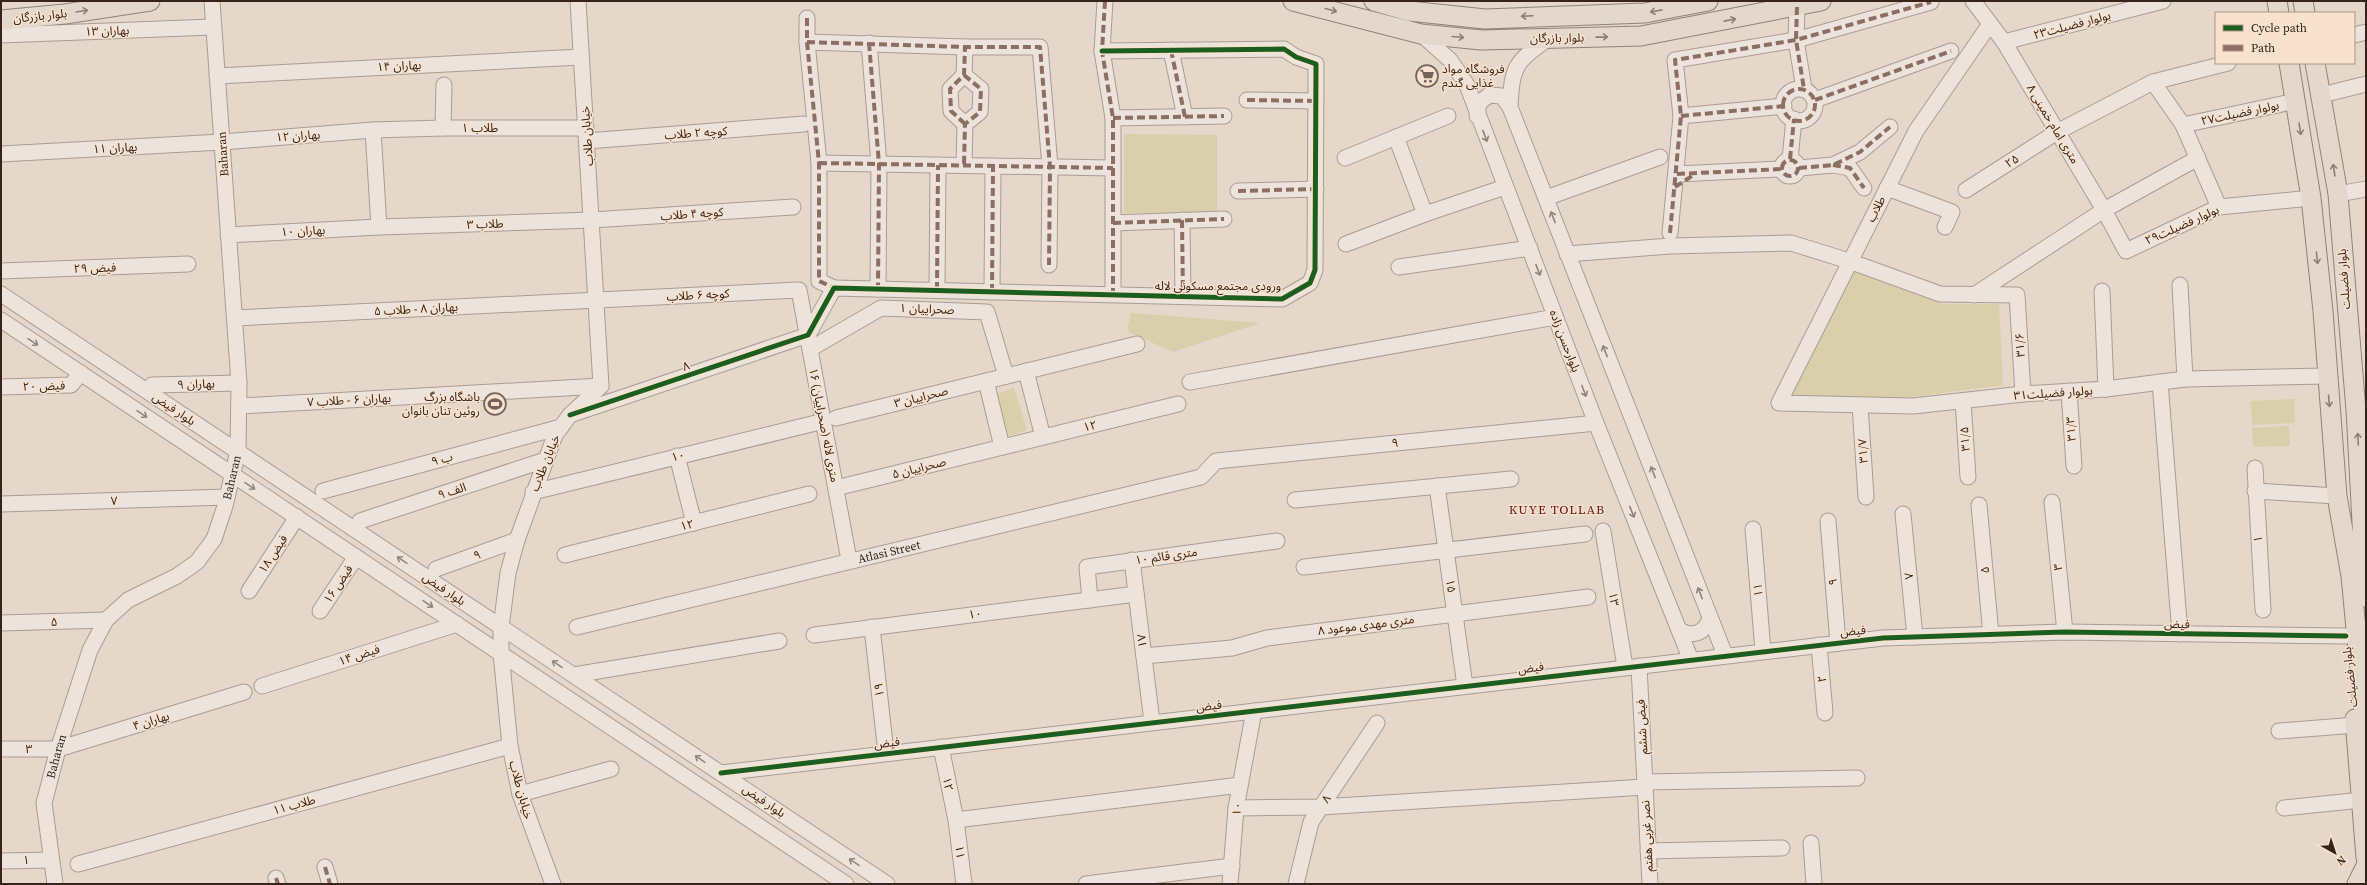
<svg xmlns="http://www.w3.org/2000/svg" width="2367" height="885" viewBox="0 0 2367 885" font-family="'Source Serif 4','Noto Sans Arabic',serif">
<style>
.green{fill:#d9cfaa}
.lines{fill:none;stroke-linecap:round;stroke-linejoin:round}
.minor-casing{stroke:#aa9c93;stroke-width:17}
.major-casing{stroke:#8f827a;stroke-width:21}
.minor{stroke:#ece4dc;stroke-width:15}
.major{stroke:#e4d8cc;stroke-width:19}
.quiet{stroke:#8d6e63;stroke-width:4;stroke-dasharray:8 4;stroke-linecap:butt}
.cycleway-casing{stroke:#f8e2cd;stroke-width:8}
.cycleway{stroke:#1b5e20;stroke-width:5}
.oneway{stroke:#8e7e74}
.oneway2{stroke:#92847c}
.labels{text-anchor:middle;stroke-width:3;stroke-linejoin:round;paint-order:stroke}
.street-label{font-size:12px;fill:#38231b;stroke:#f8e2cd}
.poi-label{font-size:12px;fill:#38231b;stroke:#f8e2cd;text-anchor:start}
.neighbourhood-label{font-size:13px;letter-spacing:1px;fill:#681718;stroke:#f8e2cd}
</style>
<rect width="100%" height="100%" fill="#e5d7c9"/>
<!-- green -->
<path class="green" d="M1124 134 1217 135V213H1124Z
M1854 272 1942 304H1999L2003 385 1910 397 1790 398Z
M1131 313 1260 323 1173 352 1127 331Z
M1014 388 1027 430 1009 436 996 394Z
M2294 399 2295 423 2252 425 2251 401Z
M2289 426 2290 446 2253 447 2252 428Z"/>
<g class="lines">
<!-- minor casing -->
<g class="minor-casing">
<g id="minor">
<path d="M1105 1 1102 51 1113 118V294"/>
<path d="M1973 1 2004 42 2104 210 2126 251 2219 207 2311 198"/>
<path d="M1797 7 1796 40 1804 89"/>
<path d="M807 18V42L819 163V281L834 288"/>
<path d="M1990 24 1916 131 1779 403 1913 406 2023 394 2106 389 2185 379 2327 376"/>
<path d="M1421 34 1450 60 1467 85 1596 423 1691 660"/>
<path d="M1 35 213 27"/>
<path d="M2354 35 2366 32"/>
<path d="M1550 37C1516 62 1512 64 1510 107L1725 655"/>
<path d="M807 42 965 47H1040L1050 167 1049 265"/>
<path d="M2004 42 2163 1"/>
<path d="M869 43 879 164 878 289"/>
<path d="M1171 50 1185 117"/>
<path d="M964 75 981 89 980 112 965 124 964 165"/>
<path d="M217 76 581 57"/>
<path d="M2153 82 2183 125 2219 207"/>
<circle cx="1799" cy="105" r="16"/>
<path d="M2322 95 2366 84"/>
<path d="M1247 100 1316 101"/>
<path d="M1815 100 1951 51"/>
<path d="M1477 116 1479 103 1489 95 1502 96 1510 107"/>
<path d="M1681 116 1784 106"/>
<path d="M1113 118 1224 116"/>
<path d="M965 124 951 111 950 89 964 75 965 47"/>
<path d="M2183 125 2296 101"/>
<path d="M443 128 444 85"/>
<path d="M373 130 379 227"/>
<path d="M1396 137 1425 214"/>
<path d="M587 141 804 124"/>
<path d="M1 154 222 142 373 130 443 128H586"/>
<path d="M1345 158 1448 116"/>
<path d="M1790 159 1794 119"/>
<circle cx="1790" cy="168" r="8"/>
<path d="M819 163 1113 168"/>
<path d="M1833 165 1850 168 1864 188"/>
<path d="M1799 168 1833 165 1860 152 1890 127"/>
<path d="M1677 174 1782 169"/>
<path d="M1887 188 1952 212 1945 227"/>
<path d="M1966 190 2057 132 2153 82 2228 63"/>
<path d="M1238 191 1316 189"/>
<path d="M2338 194 2366 189"/>
<path d="M1546 198 1660 157"/>
<path d="M1182 220 1183 296"/>
<path d="M1113 223 1224 219"/>
<path d="M1670 233 1681 116 1675 60 1796 40 1931 2"/>
<path d="M228 235 379 227 592 220 793 207"/>
<path d="M1346 244 1425 214 1505 187"/>
<path d="M1567 254 1670 246 1791 243 1849 261 1940 294 2017 295 2023 394"/>
<path d="M1399 267 1530 248"/>
<path d="M1 271 188 264"/>
<path d="M2180 285 2185 379"/>
<path d="M937 290 938 165"/>
<path d="M2102 291 2106 389"/>
<path d="M992 292 993 166"/>
<path d="M1 294 887 884"/>
<path d="M1974 295 2104 210 2198 158"/>
<path d="M235 318 799 290 849 560"/>
<path d="M1 320 846 884"/>
<path d="M810 349 881 308 987 312 1006 376"/>
<path d="M1026 371 1043 437"/>
<path d="M986 381 1002 447"/>
<path d="M1190 382 1555 317"/>
<path d="M2160 382 2180 634"/>
<path d="M152 385 239 383"/>
<path d="M1 387 71 385 81 373"/>
<path d="M2069 391 2074 466"/>
<path d="M1963 401 1968 477"/>
<path d="M1860 405 1866 497"/>
<path d="M240 406 601 386"/>
<path d="M570 415 808 335 834 288 1282 299 1310 283 1315 270 1316 64 1296 57 1284 49 1102 51"/>
<path d="M836 418 1137 344"/>
<path d="M677 456 694 523"/>
<path d="M2255 468 2263 610"/>
<path d="M1437 486 1465 686"/>
<path d="M836 488 1178 404"/>
<path d="M323 491 561 427"/>
<path d="M2255 491 2337 496"/>
<path d="M533 492 824 421"/>
<path d="M1295 500 1511 479"/>
<path d="M2052 502 2065 632"/>
<path d="M1 504 227 497"/>
<path d="M1979 505 1991 635"/>
<path d="M1903 514 1915 637"/>
<path d="M360 521 545 460"/>
<path d="M1828 521 1838 643"/>
<path d="M1753 529 1763 651"/>
<path d="M1603 531 1625 667"/>
<path d="M565 555 809 494"/>
<path d="M1132 560 1152 722"/>
<path d="M1304 567 1585 534"/>
<path d="M436 569 517 540"/>
<path d="M249 591 297 517"/>
<path d="M1090 600 1087 567 1277 541"/>
<path d="M320 611 356 557"/>
<path d="M1 623 106 620"/>
<path id="s1" d="M577 627 1201 477 1216 461 1596 423"/>
<path d="M872 627 886 753"/>
<path d="M1679 630C1693 638 1705 633 1710 618"/>
<path d="M814 635 1136 594"/>
<path d="M1819 645 1825 713"/>
<path d="M1144 656 1232 648 1267 638 1588 597"/>
<path d="M1639 666 1650 884"/>
<path d="M574 675 779 641"/>
<path d="M262 686 457 624"/>
<path d="M2279 731 2356 725"/>
<path d="M941 747 956 820 964 884"/>
<path d="M1 749H58L244 692"/>
<path d="M721 773 1883 638 2065 632 2346 636"/>
<path d="M1645 782 1857 778"/>
<path d="M520 794 611 769"/>
<path d="M1236 808 1321 807 1645 787"/>
<path d="M2284 808 2362 800"/>
<path d="M956 820 1240 785"/>
<path d="M1811 843 1814 884"/>
<path d="M1648 851 1782 848"/>
<path d="M1 861 51 860"/>
<path d="M78 864 510 746"/>
<path d="M325 867 330 884"/>
<path d="M276 878 278 884"/>
<path id="s2" d="M55 884 44 803 58 749 90 650 106 620 128 600 177 576 197 562 214 539 225 506 238 451 239 383 212 1"/>
<path d="M553 884 520 794 510 746 501 653V627L508 573 517 540 555 435 570 415 601 386 578 1"/>
<path d="M1086 884 1232 866"/>
<path d="M1230 884 1236 808 1254 711"/>
<path d="M1296 884 1311 822 1377 723"/>
</g>
</g>
<!-- major casing -->
<g class="major-casing">
<path id="major" d="M1293 1 1421 34 1481 40 1641 36 1821 1
M1374 1 1409 11 1485 19 1645 13 1708 1
M2277 1 2279 13
M2303 1 2305 13
M1 20 65 14 150 1
M2289 63 2311 198 2323 311 2337 496 2351 576 2366 735
M2315 63 2338 194 2356 410 2366 597
M2355 719 2366 858
M2357 884 2366 866"/>
</g>
<!-- minor -->
<use href="#minor" class="minor"/>
<!-- major -->
<use href="#major" class="major"/>
<!-- quiet -->
<path class="quiet" d="M1105 1 1102 51 1113 118V294
M1797 7 1796 40 1804 89
M807 18V42L819 163V281L834 288
M807 42 965 47H1040L1050 167 1049 265
M869 43 879 164 878 289
M1171 50 1185 117
M964 75 981 89 980 112 965 124 964 165
M1783 105a16 16 0 1 1 32 0a16 16 0 1 1-32 0Z
M1247 100 1316 101
M1815 100 1951 51
M1681 116 1784 106
M1113 118 1224 116
M965 124 951 111 950 89 964 75 965 47
M1790 159 1794 119
M1782 168a8 8 0 1 1 16 0a8 8 0 1 1-16 0Z
M819 163 1113 168
M1833 165 1850 168 1864 188
M1799 168 1833 165 1860 152 1890 127
M1677 174 1782 169
M1675 187 1695 174
M1238 191 1316 189
M1182 220 1183 296
M1113 223 1224 219
M1670 233 1681 116 1675 60 1796 40 1931 2
M937 290 938 165
M992 292 993 166
M325 867 330 884
M276 878 278 884"/>
<!-- cycleway casing -->
<g class="cycleway-casing">
<path id="cycleway" d="M570 415 808 335 834 288 1282 299 1310 283 1315 270 1316 64 1296 57 1284 49 1102 51
M721 773 1883 638 2065 632 2346 636"/>
</g>
<!-- cycleway -->
<use href="#cycleway" class="cycleway"/>
</g>
<!-- one-way arrows -->
<defs><path id="oneway-shaft" d="M-6 0H5M1.5-3L5.5 0L1.5 3" fill="none" stroke-width="1.6" stroke-linecap="round" stroke-linejoin="round"/></defs>
<g class="oneway">
<use href="#oneway-shaft" transform="translate(1331 10) rotate(15)"/>
<use href="#oneway-shaft" transform="translate(82 11) rotate(-9)"/>
<use href="#oneway-shaft" transform="translate(1656 11) rotate(169)"/>
<use href="#oneway-shaft" transform="translate(1527 16) rotate(177)"/>
<use href="#oneway-shaft" transform="translate(1730 20) rotate(-11)"/>
<use href="#oneway-shaft" transform="translate(1458 37) rotate(5)"/>
<use href="#oneway-shaft" transform="translate(1602 37) rotate(-1)"/>
<use href="#oneway-shaft" transform="translate(2300 129) rotate(81)"/>
<use href="#oneway-shaft" transform="translate(2334 170) rotate(-99)"/>
<use href="#oneway-shaft" transform="translate(2317 258) rotate(84)"/>
<use href="#oneway-shaft" transform="translate(2329 401) rotate(85)"/>
<use href="#oneway-shaft" transform="translate(2358 439) rotate(-93)"/>
</g>
<g class="oneway2">
<use href="#oneway-shaft" transform="translate(1485 136) rotate(69)"/>
<use href="#oneway-shaft" transform="translate(1553 217) rotate(-111)"/>
<use href="#oneway-shaft" transform="translate(1538 270) rotate(69)"/>
<use href="#oneway-shaft" transform="translate(33 342) rotate(34)"/>
<use href="#oneway-shaft" transform="translate(1605 351) rotate(-111)"/>
<use href="#oneway-shaft" transform="translate(1584 391) rotate(69)"/>
<use href="#oneway-shaft" transform="translate(142 414) rotate(34)"/>
<use href="#oneway-shaft" transform="translate(1653 472) rotate(-111)"/>
<use href="#oneway-shaft" transform="translate(250 486) rotate(34)"/>
<use href="#oneway-shaft" transform="translate(1632 512) rotate(68)"/>
<use href="#oneway-shaft" transform="translate(402 560) rotate(-146)"/>
<use href="#oneway-shaft" transform="translate(1700 593) rotate(-111)"/>
<use href="#oneway-shaft" transform="translate(428 604) rotate(34)"/>
<use href="#oneway-shaft" transform="translate(557 664) rotate(-146)"/>
<use href="#oneway-shaft" transform="translate(700 759) rotate(-146)"/>
<use href="#oneway-shaft" transform="translate(854 862) rotate(-146)"/>
</g>
<!-- icons -->
<defs>
<g id="supermarket-ring" transform="scale(1.15)"><circle r="9.5" fill="#f8e2cd" stroke="#756258" stroke-width="1.5"/><path d="M-6-5.5h2.5l.6 2H6L4.5 2H-2.5L-4.4-4H-6ZM-1.5 3.2a1.3 1.3 0 1 0 .1 0ZM3 3.2a1.3 1.3 0 1 0 .1 0Z" fill="#756258"/></g>
<g id="stadium-ring" transform="scale(1.15)"><circle r="9.5" fill="#f8e2cd" stroke="#756258" stroke-width="1.5"/><path d="M0-5a6.5 5 0 1 0 0 10a6.5 5 0 1 0 0-10ZM-3.5-1.8h7v3.6h-7Z" fill="#756258"/></g>
</defs>
<g fill-rule="evenodd">
<use href="#supermarket-ring" x="1427" y="76"/>
<use href="#stadium-ring" x="495" y="404"/>
</g>
<g class="labels">
<!-- street labels -->
<g class="street-label">
<text transform="translate(40 16) rotate(-6)" y="4">بلوار بازرگان</text>
<text transform="translate(2072 25) rotate(-15)" y="4">بولوار فضیلت۲۳</text>
<text transform="translate(107 31) rotate(-2)" y="4">بهاران ۱۳</text>
<text transform="translate(1557 38) rotate(-1)" y="4">بلوار بازرگان</text>
<text transform="translate(399 66) rotate(-3)" y="4">بهاران ۱۴</text>
<text transform="translate(2240 113) rotate(-12)" y="4">بولوار فضیلت۲۷</text>
<text transform="translate(2053 124) rotate(59)" y="4">۸ متری امام خمینی</text>
<text x="480" y="132">طلاب ۱</text>
<text transform="translate(696 133) rotate(-4)" y="4">کوچه ۲ طلاب</text>
<text transform="translate(298 136) rotate(-4)" y="4">بهاران ۱۲</text>
<text transform="translate(587 136) rotate(-94)" y="4">خیابان طلاب</text>
<text transform="translate(115 148) rotate(-3)" y="4">بهاران ۱۱</text>
<text transform="translate(223 154) rotate(-94)" y="4">Baharan</text>
<text transform="translate(2012 161) rotate(-32)" y="4">۲۵</text>
<text transform="translate(1876 209) rotate(-63)" y="4">طلاب</text>
<text transform="translate(692 214) rotate(-4)" y="4">کوچه ۴ طلاب</text>
<text transform="translate(485 224) rotate(-2)" y="4">طلاب ۳</text>
<text transform="translate(2182 225) rotate(-24)" y="4">بولوار فضیلت۲۹</text>
<text transform="translate(303 231) rotate(-3)" y="4">بهاران ۱۰</text>
<text transform="translate(95 268) rotate(-2)" y="4">فیض ۲۹</text>
<text transform="translate(2344 279) rotate(-94)" y="4">بلوار فضیلت</text>
<text x="1218" y="290">ورودی مجتمع مسکونی لاله</text>
<text transform="translate(698 295) rotate(-3)" y="4">کوچه ۶ طلاب</text>
<text transform="translate(416 309) rotate(-3)" y="4">بهاران ۸ - طلاب ۵</text>
<text transform="translate(927 309) rotate(2)" y="4">صحراییان ۱</text>
<text transform="translate(1565 341) rotate(69)" y="4">بلوارحسن زاده</text>
<text transform="translate(2020 345) rotate(-93)" y="4">۳۱/۶</text>
<text transform="translate(686 366) rotate(-19)" y="4">۸</text>
<text transform="translate(196 384) rotate(-2)" y="4">بهاران ۹</text>
<text transform="translate(44 386) rotate(-2)" y="4">فیض ۲۰</text>
<text transform="translate(2053 393) rotate(-4)" y="4">بولوار فضیلت۳۱</text>
<text transform="translate(921 397) rotate(-14)" y="4">صحراییان ۳</text>
<text transform="translate(349 400) rotate(-3)" y="4">بهاران ۶ - طلاب ۷</text>
<text transform="translate(174 409) rotate(34)" y="4">بلوار فیض</text>
<text transform="translate(824 425) rotate(79)" y="4">۱۶ متری لاله (صحراییان)</text>
<text transform="translate(1090 426) rotate(-14)" y="4">۱۲</text>
<text transform="translate(2071 429) rotate(-94)" y="4">۳۱/۳</text>
<text transform="translate(1965 439) rotate(-94)" y="4">۳۱/۵</text>
<text transform="translate(1395 443) rotate(-6)" y="4">۹</text>
<text transform="translate(1863 451) rotate(-94)" y="4">۳۱/۷</text>
<text transform="translate(678 456) rotate(-14)" y="4">۱۰</text>
<text transform="translate(442 459) rotate(-15)" y="4">۹ ب</text>
<text transform="translate(545 463) rotate(-68)" y="4">خیابان طلاب</text>
<text transform="translate(919 468) rotate(-14)" y="4">۵ صحراییان</text>
<text dy="4" stroke="none"><textPath href="#s2" startOffset="477">Baharan</textPath></text>
<text transform="translate(452 491) rotate(-18)" y="4">۹ الف</text>
<text transform="translate(114 501) rotate(-2)" y="4">۷</text>
<text transform="translate(687 525) rotate(-14)" y="4">۱۲</text>
<text transform="translate(2258 539) rotate(-94)" y="4">۱</text>
<text dy="4" stroke="none"><textPath href="#s1" startOffset="321">Atlasi Street</textPath></text>
<text transform="translate(273 554) rotate(-57)" y="4">فیض ۱۸</text>
<text transform="translate(477 555) rotate(-20)" y="4">۹</text>
<text transform="translate(1166 556) rotate(-8)" y="4">۱۰ متری قائم</text>
<text transform="translate(2058 567) rotate(-96)" y="4">۳</text>
<text transform="translate(1985 570) rotate(-95)" y="4">۵</text>
<text transform="translate(1909 576) rotate(-96)" y="4">۷</text>
<text transform="translate(1833 582) rotate(-95)" y="4">۹</text>
<text transform="translate(338 584) rotate(-56)" y="4">فیض ۱۶</text>
<text transform="translate(1451 586) rotate(82)" y="4">۱۵</text>
<text transform="translate(444 589) rotate(34)" y="4">بلوار فیض</text>
<text transform="translate(1758 590) rotate(-94)" y="4">۱۱</text>
<text transform="translate(1614 599) rotate(81)" y="4">۱۳</text>
<text transform="translate(975 614) rotate(-7)" y="4">۱۰</text>
<text transform="translate(54 622) rotate(-2)" y="4">۵</text>
<text transform="translate(2177 624) rotate(1)" y="4">فیض</text>
<text transform="translate(1366 625) rotate(-7)" y="4">۸ متری مهدی موعود</text>
<text transform="translate(1853 631) rotate(-6)" y="4">فیض</text>
<text transform="translate(1142 641) rotate(-97)" y="4">۱۷</text>
<text transform="translate(359 655) rotate(-18)" y="4">فیض ۱۴</text>
<text transform="translate(1531 668) rotate(-7)" y="4">فیض</text>
<text transform="translate(2350 677) rotate(-96)" y="4">بلوار فضیلت</text>
<text transform="translate(1822 679) rotate(-95)" y="4">۲</text>
<text transform="translate(879 690) rotate(-96)" y="4">۱۹</text>
<text transform="translate(1209 706) rotate(-7)" y="4">فیض</text>
<text transform="translate(151 721) rotate(-17)" y="4">۴ بهاران</text>
<text transform="translate(1642 727) rotate(-93)" y="4">فیض ششم</text>
<text transform="translate(887 743) rotate(-7)" y="4">فیض</text>
<text x="29" y="753">۳</text>
<text dy="4" stroke="none"><textPath href="#s2" startOffset="130">Baharan</textPath></text>
<text transform="translate(948 784) rotate(78)" y="4">۱۲</text>
<text transform="translate(521 790) rotate(75)" y="4">خیابان طلاب</text>
<text transform="translate(1326 799) rotate(-56)" y="4">۸</text>
<text transform="translate(764 801) rotate(34)" y="4">بلوار فیض</text>
<text transform="translate(294 805) rotate(-15)" y="4">طلاب ۱۱</text>
<text transform="translate(1237 809) rotate(-84)" y="4">۱۰</text>
<text transform="translate(1647 836) rotate(-93)" y="4">نصر غربی هفتم</text>
<text transform="translate(960 852) rotate(83)" y="4">۱۱</text>
<text transform="translate(26 860) rotate(-1)" y="4">۱</text>
</g>
<!-- poi labels -->
<g class="poi-label">
<text x="1442" y="73">فروشگاه مواد<tspan x="1442" dy="14">غذایی گندم</tspan></text>
<text x="480" y="401" text-anchor="end">باشگاه بزرگ<tspan x="480" dy="14">روئین تنان بانوان</tspan></text>
</g>
<!-- neighbourhood labels -->
<g class="neighbourhood-label">
<text x="1557" y="514">KUYE TOLLAB</text>
</g>
</g>
<!-- border -->
<rect width="2367" height="885" fill="none" stroke="#38231b" stroke-width="4"/>
<!-- legend -->
<rect x="2215" y="12" width="140" height="52" fill="#f8e2cd" stroke="#ab9686"/>
<rect x="2223" y="25" width="20" height="6" fill="#1b5e20" stroke="#ab9686"/>
<text x="2251" y="32" font-size="12" fill="#38231b">Cycle path</text>
<rect x="2223" y="45" width="20" height="6" fill="#8d6e63" stroke="#ab9686"/>
<text x="2251" y="52" font-size="12" fill="#38231b">Path</text>
<!-- north arrow -->
<g transform="translate(2335 853) rotate(141)" stroke="#f8e2cd" stroke-width="3" paint-order="stroke">
<path d="M0-3L7 15L0 10L-7 15Z" fill="#38231b"/>
<text y="-6" font-size="11" font-weight="bold" text-anchor="middle" fill="#38231b">N</text>
</g>
</svg>
